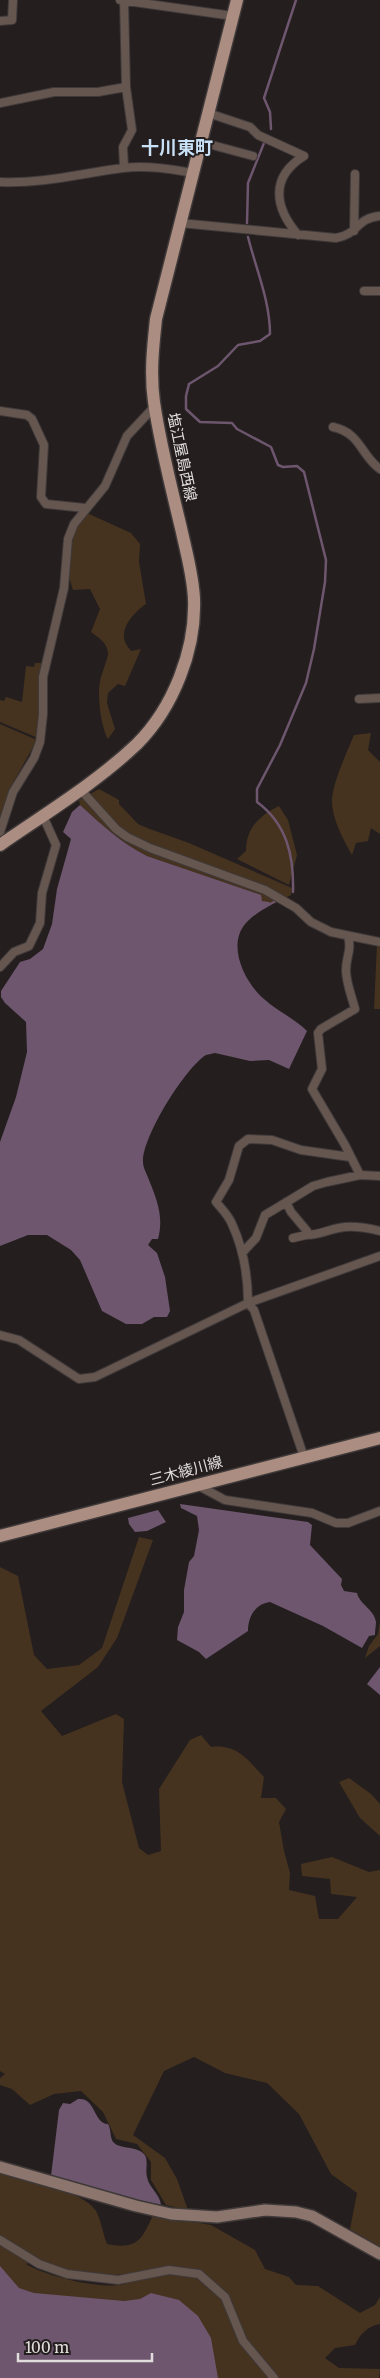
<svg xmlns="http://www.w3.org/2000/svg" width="380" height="2378" viewBox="0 0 380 2378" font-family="Merriweather,'Noto Sans JP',serif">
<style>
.green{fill:#45331f;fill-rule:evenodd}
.water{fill:#6d566e}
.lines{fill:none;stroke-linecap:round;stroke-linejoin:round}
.stream{stroke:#6d566e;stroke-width:2.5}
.street-casing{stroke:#3f3939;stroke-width:10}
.secondary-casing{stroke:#3f3939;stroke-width:14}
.primary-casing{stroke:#3f3939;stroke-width:15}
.street{stroke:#655650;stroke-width:8}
.secondary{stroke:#8c756c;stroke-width:11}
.primary{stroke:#ab8d81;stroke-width:12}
.labels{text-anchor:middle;stroke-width:4;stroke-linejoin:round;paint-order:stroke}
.street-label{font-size:15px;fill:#e2dddd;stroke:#241e1e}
.quarter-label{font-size:18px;font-weight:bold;fill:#c9e1f7;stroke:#241e1e}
</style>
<rect width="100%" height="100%" fill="#241e1e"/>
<!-- green -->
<path class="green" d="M87 513 131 533 140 544 139 562 146 604C136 611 123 624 124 637 124 642 128 647 131 651L141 649 125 686 118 684 108 693 107 703 115 729 108 739C101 727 97 696 100 682 101 675 109 656 108 652 106 642 99 638 91 632L100 609 90 589 73 590C63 563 69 535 87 513Z
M35 663H42L38 738 0 722V700L4 701 6 697 22 702 26 666 34 667Z
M0 724 37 740 9 790 0 823Z
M371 733 368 750 380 762V834L371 828 368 841 356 843 352 855C343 839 332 819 332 801 332 784 347 752 354 735Z
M99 789 119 800V804L138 824 147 828 189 843 292 888 291 895 271 905 262 901 260 895 147 856C121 843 101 824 80 805L79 800Z
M279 806 288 820 297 855 289 885 237 859 246 851C246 828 259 816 279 806Z
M377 944 380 945V1009H374Z
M139 1537 153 1540 117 1638 98 1667 41 1711 62 1736 116 1714 124 1719 122 1782 139 1848 148 1855 161 1851 159 1789 190 1740 201 1735 211 1747C237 1744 247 1759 264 1777L261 1798H276L286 1809 279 1822 284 1851 290 1873 289 1890 315 1896 319 1919H338L357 1897 331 1894 330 1879 302 1876 301 1864 332 1857 369 1872 380 1870V2247L350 2229 357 2193 331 2174 299 2114 267 2083 225 2073 194 2057 164 2071 133 2135 165 2158 177 2179 188 2210 166 2205 151 2180V2162L137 2144 116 2139 103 2112 81 2091 54 2094 30 2105 12 2089 0 2085V2078L5 2074 0 2071V1567L18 1576 34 1655 47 1669 79 1665 102 1648Z
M380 1622V1646L365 1658 369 1646 378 1634Z
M349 1778 371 1794 380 1804V1836L360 1818 339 1782Z
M0 2170C20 2176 87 2193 96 2211 101 2220 103 2234 107 2244 137 2250 142 2240 153 2215L211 2225 255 2250 265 2269 289 2277 296 2285 318 2286 360 2313 375 2305 380 2297V2324C368 2326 360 2334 355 2345L335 2348 325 2358 339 2368 380 2369 379 2378H0ZM36 2260C63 2270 93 2279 123 2274L129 2282C111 2293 44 2276 26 2264Z"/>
<!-- water -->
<path class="water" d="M80 805C101 824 121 843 147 856L261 895 262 901 269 902 271 905C262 910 252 916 246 923 226 945 245 983 264 999 277 1011 294 1018 307 1031L289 1069 269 1060 250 1061 215 1053 206 1055C185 1068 142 1137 143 1162 143 1168 147 1174 149 1180 157 1200 164 1217 158 1239H152L148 1245 157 1253 165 1277 170 1311 167 1317H154L142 1324H126L102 1311 80 1260 71 1250 47 1235H28L0 1246V1142L16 1097 27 1052 26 1022 5 1003 1 997V991L20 962 30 959 43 949 52 924 57 889 71 839 63 832 72 812Z
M180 1504 308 1522 312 1525 310 1545 342 1579 341 1585 344 1591 357 1593C360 1605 374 1609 376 1622 376 1625 375 1631 375 1635L369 1636 362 1648 323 1626 270 1602C255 1604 248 1617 248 1631L206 1659 199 1652 177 1640 178 1627 184 1612V1590L189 1562 194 1556 199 1530 197 1516 181 1508Z
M158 1510 166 1522 147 1531 135 1532 129 1524 128 1518Z
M380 1667V1695L367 1684Z
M78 2099C96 2097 93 2123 108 2124 111 2129 110 2135 112 2140 116 2150 136 2145 144 2154 149 2160 145 2169 147 2177 149 2188 160 2194 161 2205L125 2197 51 2176 59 2110 63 2103 70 2104Z
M0 2266 19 2288 34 2293 124 2301 140 2299 151 2293 179 2300 198 2316 211 2338 218 2378H0Z"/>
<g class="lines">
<!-- stream -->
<path class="stream" d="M271 129 270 112 264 98 296 0
M247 223 248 183 264 143
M248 237C256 269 270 301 270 334L260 341 238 345 218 366 189 384 186 396V409L200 422 232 423 237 429 271 447 278 465 283 467 297 466 304 472 326 560 325 582 314 649 306 683 280 745 257 789V802C287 824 294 856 293 892
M270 904 278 900"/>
<!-- street casing -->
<g class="street-casing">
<path id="street" d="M120 0 233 16
M124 0 126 87 132 130 123 147 124 167
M0 21 12 20 13 0
M0 103 54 92H98L126 87
M208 113 250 127 258 135 304 156C270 177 274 207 298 235
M201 142 253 156
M0 182C43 184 82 173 123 168 147 165 170 169 193 173
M180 223 336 238C359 234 356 218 380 216
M354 231 355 174
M364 291H380
M0 411 27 415 32 419 44 445 41 497 46 504 85 508
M333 427C361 433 361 456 380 469
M359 699 380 698
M80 789 116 829 127 837 150 848 265 890 296 908 311 922 331 932 380 942
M0 832 13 792 34 758 40 742 43 714V677L64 588 68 539 74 524 105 486 127 436 155 406
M348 936C352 951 346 956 346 970 346 983 352 997 355 1009L321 1029 318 1033 322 1069 312 1089 345 1145 360 1175
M0 967 14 952 29 946 40 923 42 893 56 845 43 816
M350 1157 301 1150 272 1140 248 1139 239 1146 229 1180 216 1202C222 1209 229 1216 232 1224 243 1248 248 1277 248 1303L380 1256
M286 1202 291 1212 307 1231 306 1235 293 1238
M306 1235C321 1235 331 1228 345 1227 357 1226 368 1228 380 1231
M242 1253 256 1238 265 1215 290 1200 313 1186 327 1182 360 1175 380 1176
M0 1335 19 1340 79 1379 95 1377 248 1303 254 1310 304 1457
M197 1485 225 1500 312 1513 336 1523H348L380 1511
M0 2240 39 2264 67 2274 118 2280 169 2270 199 2274 225 2297 243 2341 274 2378"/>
</g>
<!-- secondary casing -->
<g class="secondary-casing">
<path id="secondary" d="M0 2167 136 2206 171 2214 217 2217 265 2210 296 2212 312 2216 380 2254"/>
</g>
<!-- primary casing -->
<g class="primary-casing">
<path id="primary" d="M0 845C46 813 96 783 137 744 173 708 196 650 194 599 193 575 186 551 181 528 171 486 160 444 154 402 150 374 153 347 156 319L237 0
M0 1536 380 1438"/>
</g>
<!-- street -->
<use href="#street" class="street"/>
<!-- secondary -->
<use href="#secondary" class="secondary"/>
<!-- primary -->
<use href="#primary" class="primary"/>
</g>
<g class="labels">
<!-- street labels -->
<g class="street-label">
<text transform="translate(182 457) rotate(78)" y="5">塩江屋島西線</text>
<text transform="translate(186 1471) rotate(-15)" y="5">三木綾川線</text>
</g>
<!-- quarter labels -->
<g class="quarter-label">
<text x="177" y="154">十川東町</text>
</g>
</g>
<!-- scale -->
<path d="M18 2353v8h134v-8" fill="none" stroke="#e2dddd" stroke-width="2.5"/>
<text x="25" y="2353" font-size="15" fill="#e2dddd" stroke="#241e1e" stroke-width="4" paint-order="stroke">100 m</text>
</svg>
